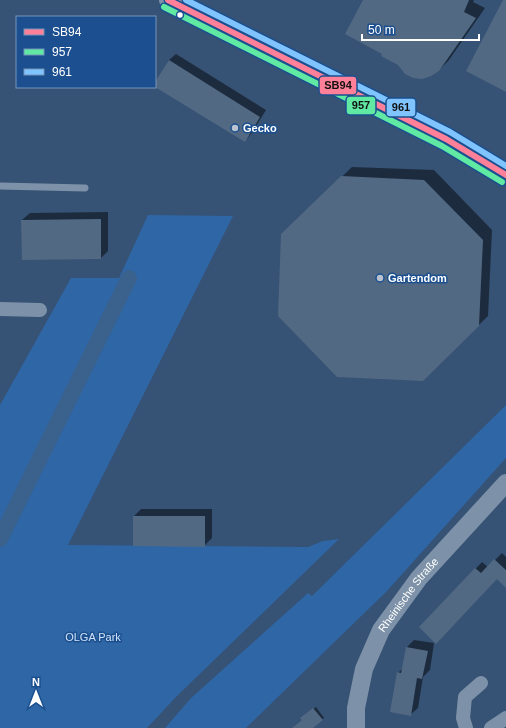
<svg xmlns="http://www.w3.org/2000/svg" width="506" height="728" viewBox="0 0 506 728" font-family="Arial,sans-serif">
<style>
.green{fill:#2f66a5}
.shadow{fill:#0007}
.lines{fill:none;stroke-linecap:round;stroke-linejoin:round}
.canal{stroke:#3b618d;stroke-width:16}
.building{fill:#526984}
.service{stroke:#7d92a8;stroke-width:7}
.minor{stroke:#7d92a8;stroke-width:14}
.tertiary{stroke:#7d92a8;stroke-width:18}
.bus-1-casing{stroke:#1b4f8f;stroke-width:9}
.bus-2-casing{stroke:#1b4f8f;stroke-width:9}
.bus-3-casing{stroke:#1b4f8f;stroke-width:9}
.bus-1{stroke:#ff8098;stroke-width:6}
.bus-2{stroke:#60e9a3;stroke-width:6}
.bus-3{stroke:#80c4ff;stroke-width:6}
.bus-dot{fill:#fff;stroke:#1b4f8f;stroke-width:1.5}
.poi-dot{fill:#b9c2ce;stroke:#1b4f8f;stroke-width:1.5}
.labels{text-anchor:middle;stroke-width:3;stroke-linejoin:round;paint-order:stroke}
.poi-label{font-size:11px;font-weight:bold;fill:#fff;stroke:#1b4f8f;text-anchor:start}
.street-label{font-size:11px;fill:#fff;stroke:#1b4f8f}
.park-label{font-size:11px;fill:#cfe3fa;stroke:#1b4f8f}
.line-badge{stroke:#1b4f8f;stroke-width:1.5}
.pale-badge-label{font-size:11px;text-anchor:middle;font-weight:bold;fill:#111}
</style>
<rect width="100%" height="100%" fill="#365274"/>
<!-- green -->
<path class="green" d="M148 215 233 216 68 545 308 547 323 541 339 539 176 697 147 728H0V405L71 278H119Z
M506 405V458L387 591 246 728H165L191 698 308 593 312 596Z"/>
<!-- shadow -->
<path class="shadow" d="M364 0H474L473 2 485 8 449 60 438 71 399 64 383 53Z
M176 54 266 110 251 134 245 141 155 86 169 60Z
M352 167 434 170 492 230 488 316 423 380 292 225Z
M108 212V251L101 258 23 259 22 220 30 213Z
M141 509H212V538L204 546 134 545V516Z
M502 553 506 557V586L497 577 420 627 482 562 488 567Z
M414 640 434 643 430 670 423 677 418 708 410 715 398 673 404 667 407 647Z
M316 707 324 718 322 720 312 728H293L303 720 304 716Z"/>
<g class="lines">
<!-- canal -->
<path class="canal" d="M0 539 129 278"/>
</g>
<!-- building -->
<path class="building" d="M363 0H469L464 12 476 18 439 71 431 76 422 79 413 78 405 74 398 65 381 56 382 54 345 34Z
M503 0H506V92L466 71Z
M169 60 260 117 245 142 155 87V82Z
M341 176 424 180 483 240 479 326 423 381 337 377 278 316 281 234Z
M101 219V259L22 260 21 220Z
M133 516H205V547L133 546Z
M494 559 506 570V588L497 579 436 644 419 627 475 568 481 573Z
M406 647 428 651 422 679 417 678 411 716 390 712 397 672 401 673Z
M313 708 323 720 313 728H292L302 720 300 718Z"/>
<g class="lines">
<!-- service -->
<path class="service" d="M0 186 85 188"/>
<!-- minor -->
<path class="minor" d="M0 309 40 310
M466 728 463 718 465 697 481 683
M491 728 506 718"/>
<!-- tertiary -->
<g class="tertiary">
<path d="M168 0 446 139 506 175"/>
<path id="s1" d="M356 728V708L364 669 381 630 419 578 506 483"/>
</g>
<!-- bus-1 casing -->
<g class="bus-1-casing">
<path id="bus-1" d="M168 0 446 139 506 175"/>
</g>
<!-- bus-2 casing -->
<g class="bus-2-casing">
<path id="bus-2" d="M164 7 442 146 502 182"/>
</g>
<!-- bus-3 casing -->
<g class="bus-3-casing">
<path id="bus-3" d="M186 0 450 132 506 166"/>
</g>
<!-- bus-1 -->
<use href="#bus-1" class="bus-1"/>
<!-- bus-2 -->
<use href="#bus-2" class="bus-2"/>
<!-- bus-3 -->
<use href="#bus-3" class="bus-3"/>
</g>
<!-- markers -->
<circle class="bus-dot" cx="180" cy="15" r="3.5"/>
<g class="poi-dot">
<circle cx="235" cy="128" r="4"/>
<circle cx="380" cy="278" r="4"/>
</g>
<g class="labels">
<!-- poi labels -->
<g class="poi-label">
<text x="243" y="132">Gecko</text>
<text x="388" y="282">Gartendom</text>
</g>
<!-- street labels -->
<g class="street-label">
<text dy="4" stroke="none"><textPath href="#s1" startOffset="147">Rheinische Straße</textPath></text>
</g>
<!-- park labels -->
<g class="park-label">
<text x="93" y="641">OLGA Park</text>
</g>
</g>
<g class="line-badge">
<rect x="319" y="76" width="38" height="19" rx="4" fill="#ff8098"/>
<rect x="346" y="96" width="30" height="19" rx="4" fill="#60e9a3"/>
<rect x="386" y="98" width="30" height="19" rx="4" fill="#80c4ff"/>
</g>
<g class="pale-badge-label">
<text x="338" y="89">SB94</text>
<text x="361" y="109">957</text>
<text x="401" y="111">961</text>
</g>
<!-- legend -->
<rect x="16" y="16" width="140" height="72" fill="#1b4f8f" stroke="#7695bc"/>
<rect x="24" y="29" width="20" height="6" fill="#ff8098" stroke="#7695bc"/>
<text x="52" y="36" font-size="12" fill="#ffffff">SB94</text>
<rect x="24" y="49" width="20" height="6" fill="#60e9a3" stroke="#7695bc"/>
<text x="52" y="56" font-size="12" fill="#ffffff">957</text>
<rect x="24" y="69" width="20" height="6" fill="#80c4ff" stroke="#7695bc"/>
<text x="52" y="76" font-size="12" fill="#ffffff">961</text>
<!-- north arrow -->
<g transform="translate(36 692)" stroke="#1b4f8f" stroke-width="3" paint-order="stroke">
<path d="M0-3L7 15L0 10L-7 15Z" fill="#ffffff"/>
<text y="-6" font-size="11" font-weight="bold" text-anchor="middle" fill="#ffffff">N</text>
</g>
<!-- scale -->
<path d="M362 34v6h117v-6" fill="none" stroke="#ffffff" stroke-width="2"/>
<text x="368" y="34" font-size="12" fill="#ffffff" stroke="#1b4f8f" stroke-width="3" paint-order="stroke">50 m</text>
</svg>
